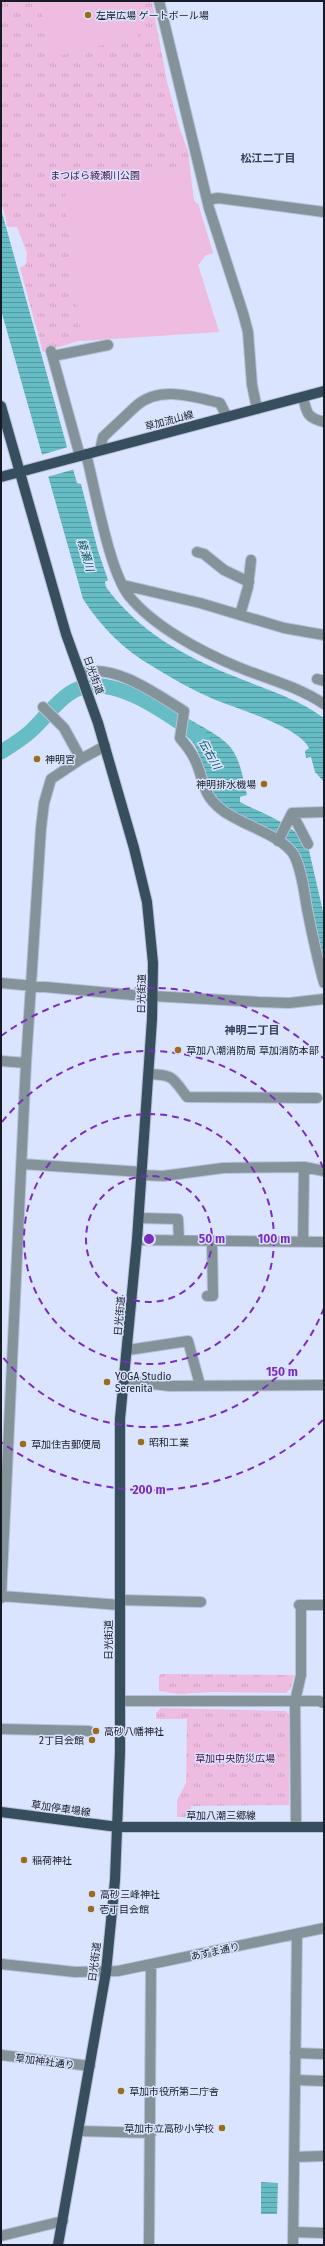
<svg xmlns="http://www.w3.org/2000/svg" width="325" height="2246" viewBox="0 0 325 2246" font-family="'Fira Sans','Noto Sans JP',sans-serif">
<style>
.grass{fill:url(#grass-tufts)}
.pitch{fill:#eebce0}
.water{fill:url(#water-rules)}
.pier{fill:#dae4fe}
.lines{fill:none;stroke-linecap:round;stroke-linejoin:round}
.river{stroke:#67bdc5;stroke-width:15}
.minor-casing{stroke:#b7c0d7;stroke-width:12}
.major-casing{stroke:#b7c0d7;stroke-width:12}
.minor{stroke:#84929a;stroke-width:10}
.major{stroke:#364e5d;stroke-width:10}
.ring{fill:none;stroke:#7b2cbf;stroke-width:2;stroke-dasharray:7 5}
.poi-dot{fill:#9a6c1c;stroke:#dae4fe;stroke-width:1.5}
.labels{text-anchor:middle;stroke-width:3;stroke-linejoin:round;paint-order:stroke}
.poi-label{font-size:10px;fill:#171b26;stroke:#dae4fe;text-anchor:start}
.park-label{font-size:10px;fill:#4e0d43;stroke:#dae4fe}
.street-label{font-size:10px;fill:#171b26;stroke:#dae4fe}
.neighbourhood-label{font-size:11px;font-weight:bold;fill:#37405a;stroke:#dae4fe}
.water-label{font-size:11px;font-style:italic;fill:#04555b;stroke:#dae4fe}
.centre{fill:#7b2cbf;stroke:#dae4fe;stroke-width:2}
.ring-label{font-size:12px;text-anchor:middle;font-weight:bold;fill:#7b2cbf;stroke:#dae4fe;stroke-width:3;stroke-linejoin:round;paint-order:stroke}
</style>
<defs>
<pattern id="grass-tufts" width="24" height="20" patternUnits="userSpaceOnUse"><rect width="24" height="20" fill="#eebce0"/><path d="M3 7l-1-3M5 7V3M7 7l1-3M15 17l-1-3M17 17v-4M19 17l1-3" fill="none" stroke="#cba1c0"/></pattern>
<pattern id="water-rules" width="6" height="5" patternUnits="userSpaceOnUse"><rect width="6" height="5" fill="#67bdc5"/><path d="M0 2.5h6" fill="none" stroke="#5499a0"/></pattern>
</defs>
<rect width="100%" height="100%" fill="#dae4fe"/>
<!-- grass -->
<path class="grass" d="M1 1H152L167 82 180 130 188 151 194 201 198 204 213 253 206 255 198 265 219 332 178 329 78 341 43 352 20 268 26 264 27 253 17 227H8L1 201Z
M161 1674 294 1675 291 1688 286 1693 214 1692 179 1694 159 1691V1676Z
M161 1708 285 1711 289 1714V1805L191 1806 190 1817H177V1800L186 1783 187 1719H156V1713Z"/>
<!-- pitch -->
<path class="pitch" d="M39 1H130L138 37 53 57Z
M189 168 194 201 198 204 213 253 206 255 198 265 219 332 82 341 71 270 64 178Z"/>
<!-- water -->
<path class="water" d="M1 209 77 483 81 484 98 551 108 580 105 582 106 587C139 632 185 657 236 677 267 690 297 698 324 718V782L315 772 311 757 306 758 305 751 309 748C299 726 234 708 211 698 191 689 171 678 152 666 124 650 101 627 83 599L1 310Z
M189 719C234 745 236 744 247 795L240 797V802C263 814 294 824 308 846L324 916V969L300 857 295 847 286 841C267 830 225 811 213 794 200 776 205 749 185 735Z
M261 2182 278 2183 277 2214H261Z"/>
<!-- pier -->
<path class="pier" d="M68 447 75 469 47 477 41 455Z"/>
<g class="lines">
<!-- river -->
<path class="river" d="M1 752C11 746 22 739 31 731 44 719 55 703 70 693 108 668 168 714 199 736L203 741"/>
<!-- minor casing -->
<g class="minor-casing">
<path id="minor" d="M159 1 209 208 243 313 248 332 252 385 257 409
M207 200 218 198 324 212
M51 351 80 456
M53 356 108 345
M303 397C307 413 306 417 324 422
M100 450 103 437 136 406C160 385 193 397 220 403L227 417
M86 454C95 488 109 571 129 596 154 627 202 652 238 667 267 679 297 686 324 704
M197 552 204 554 224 570 249 582
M123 585 200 603 284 628 324 635
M240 615 248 587 251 560
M81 673C115 663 156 694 184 711L180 738C185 744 191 751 194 758 205 779 200 793 222 810 241 825 282 835 294 855 302 871 304 892 307 909 312 934 317 958 324 983
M317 679 324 681
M43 707 64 728 81 759
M292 813 308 844
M278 841 292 813 324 812
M1 983 133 995 259 1002 289 1003 324 999
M1 1061 26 1063
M149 1074C174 1075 172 1077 187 1097L317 1098
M22 1164 142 1172
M142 1175 163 1176 223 1168 304 1167 324 1171
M139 1218 178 1219 179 1240
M137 1240 324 1242
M303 1242 304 1167
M207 1296H213L212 1241
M128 1350 188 1341 200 1385
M125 1381 170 1386 324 1385
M1 1596 120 1605
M1 1598 26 1063 41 828 44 803 51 779 81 759 105 746
M120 1600 201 1602
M299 1605H324
M120 1701H319L324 1703
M1 1729 89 1731
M296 1827 295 1701 301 1675V1605
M1 1964 75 1972 118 1971 324 1928
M295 2053 324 2054
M1 2055 90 2066
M295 2080 324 2081
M79 2131 151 2133
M294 2157 324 2156
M293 2232 324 2233
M1 2236 63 2221
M149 2245 151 1965
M293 2245 297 1934"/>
</g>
<!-- major casing -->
<g class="major-casing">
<path id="major" d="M1 406 66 634 98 723 134 848 147 902 153 963 152 1019 137 1240 120 1419V1752L115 1880 106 1972 58 2245
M1 477 324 391
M1 1812 118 1827H324"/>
</g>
<!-- minor -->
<use href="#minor" class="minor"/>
<!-- major -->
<use href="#major" class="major"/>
</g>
<!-- distance rings -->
<g class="ring">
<circle cx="149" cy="1239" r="63"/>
<circle cx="149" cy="1239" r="125"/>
<path d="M324 1308A188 188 0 0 1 2 1356M2 1122A188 188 0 0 1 324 1170"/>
<path d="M323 1420A251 251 0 0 1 1 1442M1 1036A251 251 0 0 1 323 1058"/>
</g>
<!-- markers -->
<g class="poi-dot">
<circle cx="88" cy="15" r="4"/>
<circle cx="37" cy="759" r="4"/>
<circle cx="264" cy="784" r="4"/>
<circle cx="178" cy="1050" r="4"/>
<circle cx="107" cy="1382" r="4"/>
<circle cx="141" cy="1442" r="4"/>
<circle cx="23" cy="1444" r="4"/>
<circle cx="96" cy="1731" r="4"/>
<circle cx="92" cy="1740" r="4"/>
<circle cx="24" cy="1860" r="4"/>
<circle cx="92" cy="1894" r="4"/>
<circle cx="91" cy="1909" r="4"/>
<circle cx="121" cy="2091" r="4"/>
<circle cx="222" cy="2128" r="4"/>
</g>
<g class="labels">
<!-- poi labels -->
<g class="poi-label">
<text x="96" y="19">左岸広場 ゲートボール場</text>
<text x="45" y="763">神明宮</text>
<text x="256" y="788" text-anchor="end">神明排水機場</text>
<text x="186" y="1054">草加八潮消防局 草加消防本部</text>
<text x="115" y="1380">YOGA Studio<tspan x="115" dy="12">Serenita</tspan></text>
<text x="149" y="1446">昭和工業</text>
<text x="31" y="1448">草加住吉郵便局</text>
<text x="104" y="1735">高砂八幡神社</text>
<text x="84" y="1744" text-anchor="end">2丁目会館</text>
<text x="32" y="1864">稲荷神社</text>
<text x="100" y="1898">高砂三峰神社</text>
<text x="99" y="1913">壱丁目会館</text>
<text x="129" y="2095">草加市役所第二庁舎</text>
<text x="214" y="2132" text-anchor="end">草加市立高砂小学校</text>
</g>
<!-- park labels -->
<g class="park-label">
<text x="95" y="179">まつばら綾瀬川公園</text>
<text x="235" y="1762">草加中央防災広場</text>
</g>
<!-- street labels -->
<g class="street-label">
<text transform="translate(169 420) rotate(-15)" y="4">草加流山線</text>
<text transform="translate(94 675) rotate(70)" y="4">日光街道</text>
<text transform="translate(141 994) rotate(-89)" y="4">日光街道</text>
<text transform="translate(119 1316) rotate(-85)" y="4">日光街道</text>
<text transform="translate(108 1640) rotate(-90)" y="4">日光街道</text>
<text transform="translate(61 1808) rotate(8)" y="4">草加停車場線</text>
<text x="221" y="1819">草加八潮三郷線</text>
<text transform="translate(215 1951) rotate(-12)" y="4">あずま通り</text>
<text transform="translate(94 1962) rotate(-83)" y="4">日光街道</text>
<text transform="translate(45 2061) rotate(7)" y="4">草加神社通り</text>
</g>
<!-- neighbourhood labels -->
<g class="neighbourhood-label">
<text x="268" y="162">松江二丁目</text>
<text x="252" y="1034">神明二丁目</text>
</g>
<!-- water labels -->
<g class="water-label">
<text transform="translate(86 555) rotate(74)" y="4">綾瀬川</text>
<text transform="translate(210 754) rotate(60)" y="4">伝右川</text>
</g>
</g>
<circle cx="149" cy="1239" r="6" class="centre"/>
<g class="ring-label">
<text x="212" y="1243">50 m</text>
<text x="274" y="1243">100 m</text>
<text x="282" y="1376">150 m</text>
<text x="149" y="1494">200 m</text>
</g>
<!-- border -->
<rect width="325" height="2246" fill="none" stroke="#171b26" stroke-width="4"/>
</svg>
